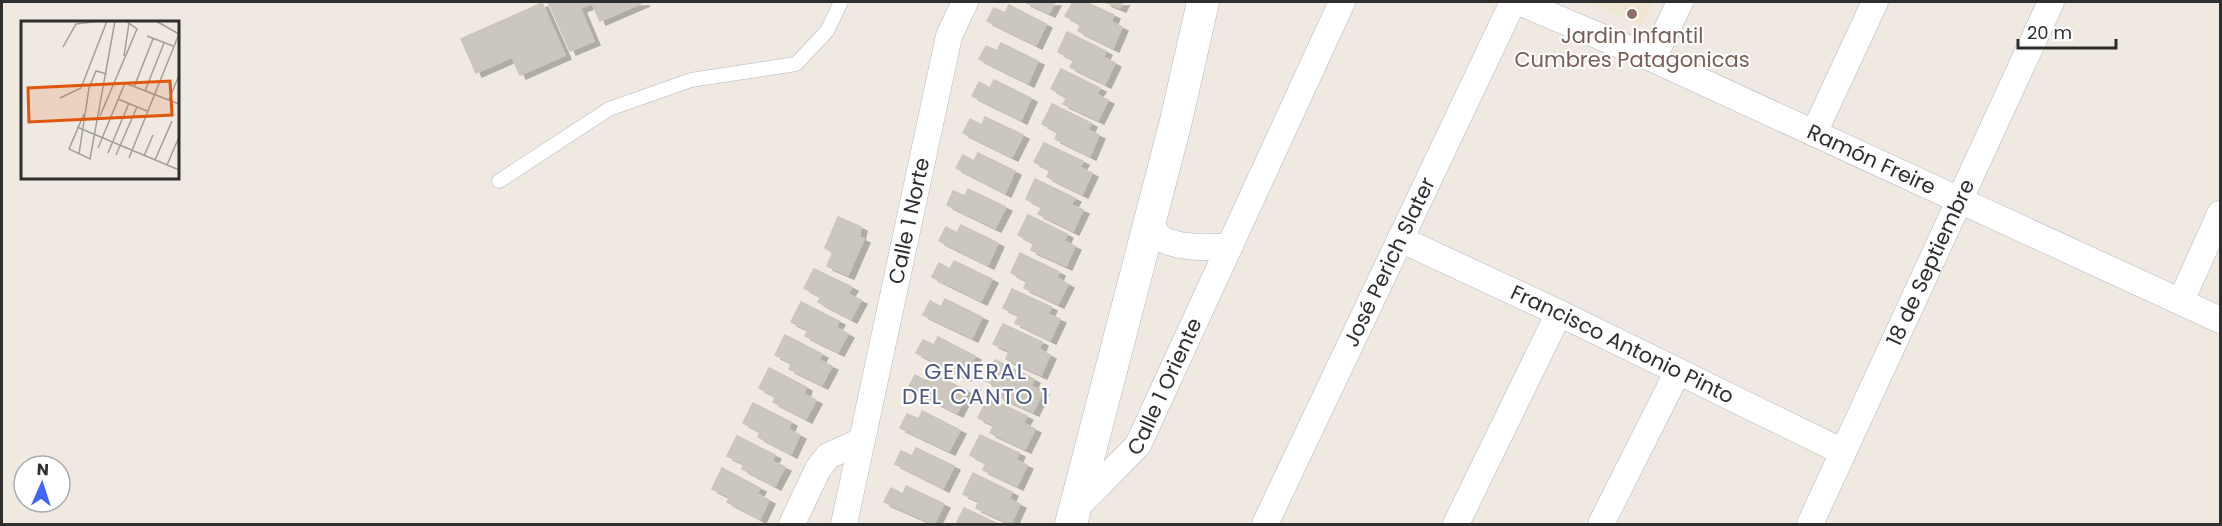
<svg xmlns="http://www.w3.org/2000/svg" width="2222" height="526" viewBox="0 0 2222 526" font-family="Poppins,sans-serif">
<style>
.education{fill:#f0e6d1}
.building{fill:#cbc7bf;stroke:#cbc5ba;stroke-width:1.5;filter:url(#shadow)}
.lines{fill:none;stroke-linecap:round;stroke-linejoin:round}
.service-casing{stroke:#b4b7c1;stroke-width:15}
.minor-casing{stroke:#b4b7c1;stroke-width:27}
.tertiary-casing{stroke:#b4b7c1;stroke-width:33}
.service{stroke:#fff;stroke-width:14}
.minor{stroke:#fff;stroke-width:26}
.tertiary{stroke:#fff;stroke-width:32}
.education-dot{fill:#8d6e63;stroke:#fff;stroke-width:2}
.labels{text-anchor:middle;stroke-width:4.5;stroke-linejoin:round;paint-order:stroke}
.education-label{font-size:21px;fill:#785e54;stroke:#fff}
.street-label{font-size:21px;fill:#2e2e2e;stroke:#fff}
.neighbourhood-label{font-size:22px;letter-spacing:1.5px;fill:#4d5680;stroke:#fff}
.inset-road{fill:none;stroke:#a29e99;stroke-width:1.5}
.view{fill:#df570e;fill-opacity:0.15;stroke:#df570e;stroke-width:3}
.inset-edge{fill:none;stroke:#2e2e2e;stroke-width:3}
</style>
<defs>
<filter id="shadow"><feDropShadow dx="6" dy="4" stdDeviation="0" flood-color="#0004"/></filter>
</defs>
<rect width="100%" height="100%" fill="#efe9e1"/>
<!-- education -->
<path class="education" d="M1590 2H1654L1642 26Z"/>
<!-- building -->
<path class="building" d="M548 2H644L600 21 592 3 556 19Z
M1025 2H1055L1049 13Z
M1073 2H1085L1114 15 1111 22 1122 27 1113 48 1078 31 1081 24 1065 16Z
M1105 2H1123L1120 8Z
M542 3 565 55 520 75 512 57 476 73 461 39Z
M1009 5 1046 24 1036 45 987 21 994 8 1005 13Z
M580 8 594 41 570 51 556 19Z
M1067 32 1106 51 1103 57 1115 63 1105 84 1070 67 1074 60 1058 52Z
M1001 43 1038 61 1028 83 979 59 986 46 997 51Z
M1061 69 1100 88 1096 94 1108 100 1098 120 1063 104 1067 97 1051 89Z
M994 80 1031 98 1021 120 972 96 979 82 990 88Z
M1052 104 1091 123 1088 130 1099 135 1090 156 1055 139 1058 132 1042 124Z
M985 117 1023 135 1012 157 963 133 970 119 982 125Z
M1044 143 1083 161 1080 167 1092 173 1082 194 1047 177 1050 170 1034 162Z
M978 153 1015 171 1005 193 956 168 963 155 974 161Z
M1035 179 1075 198 1071 205 1083 210 1073 231 1038 214 1042 207 1026 199Z
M968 189 1006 207 995 228 947 205 953 191 965 196Z
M1028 215 1067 234 1064 241 1075 246 1066 266 1031 250 1034 243 1018 235Z
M838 217 861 227 859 237 864 239 848 275 827 266 833 252 825 248Z
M961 225 998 243 988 265 939 241 946 227 957 233Z
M1020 253 1059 272 1057 278 1068 284 1058 304 1024 288 1027 281 1011 273Z
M954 261 992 279 981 301 932 277 939 263 950 269Z
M814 269 852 287 848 294 861 300 851 319 818 302 821 297 804 288Z
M1012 289 1051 307 1048 314 1060 319 1050 340 1015 323 1019 316 1003 308Z
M945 299 982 317 972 338 923 315 930 301 941 307Z
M801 302 839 321 836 327 848 334 838 352 805 336 808 330 791 322Z
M1003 324 1042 342 1039 349 1050 355 1041 375 1006 359 1009 351 993 344Z
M785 335 822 354 819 360 832 366 822 385 789 369 792 363 775 355Z
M938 337 975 356 965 377 916 353 923 340 934 345Z
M995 360 1034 379 1031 386 1043 391 1033 412 998 396 1002 388 986 381Z
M769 368 806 387 804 394 816 400 806 419 773 402 776 397 759 388Z
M930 373 968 391 957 413 908 389 915 375 926 381Z
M988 398 1027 416 1023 423 1035 429 1025 449 990 433 994 425 978 418Z
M753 403 791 422 788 429 800 435 791 454 758 437 760 432 743 423Z
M922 411 960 430 949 451 900 428 907 414 919 419Z
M980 435 1019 453 1016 460 1027 465 1017 486 983 470 986 463 970 455Z
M737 436 775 455 772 461 785 467 775 486 742 469 744 464 727 456Z
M916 448 954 466 943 488 895 464 901 451 912 456Z
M722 468 760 488 757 494 769 500 760 519 727 502 730 497 712 489Z
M973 473 1012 492 1009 499 1020 504 1011 524 976 508 979 501 963 494Z
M906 486 944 504 934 524 884 502 891 488 903 494Z
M964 508 998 524H956Z"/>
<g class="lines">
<!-- service casing -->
<g class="service-casing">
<path id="service" d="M499 181 609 109 691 80 796 64 827 31 841 2"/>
</g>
<!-- minor casing -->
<g class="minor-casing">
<g id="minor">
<path id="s1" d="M1519 2 1653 59 2220 320"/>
<path d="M1653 59 1680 2"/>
<path d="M1814 133 1875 2"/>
<path d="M1150 222C1152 226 1155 232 1158 235 1170 249 1212 248 1230 246"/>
<path id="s2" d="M1400 239 1559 313 1843 452"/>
<path d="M2181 301 2220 214"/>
<path id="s3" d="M1075 509 1138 445 1342 2"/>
<path d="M792 524 818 469 828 456 861 441"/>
<path id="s4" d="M844 524 949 36 965 2"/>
<path id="s5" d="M1265 524 1513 2"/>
<path d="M1456 524 1559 313"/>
<path d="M1601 524 1678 371"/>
<path id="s6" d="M1810 524 2051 2"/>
</g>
</g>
<!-- tertiary casing -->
<g class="tertiary-casing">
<path id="tertiary" d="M1071 524 1176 121 1203 2"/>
</g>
<!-- service -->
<use href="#service" class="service"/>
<!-- minor -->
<use href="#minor" class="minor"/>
<!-- tertiary -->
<use href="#tertiary" class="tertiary"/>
</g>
<!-- markers -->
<circle class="education-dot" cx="1632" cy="14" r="6"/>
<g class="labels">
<!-- education labels -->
<g class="education-label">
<text x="1632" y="43">Jardin Infantil<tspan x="1632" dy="24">Cumbres Patagonicas</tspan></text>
</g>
<!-- street labels -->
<g class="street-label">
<text dy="7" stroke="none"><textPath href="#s1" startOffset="386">Ramón Freire</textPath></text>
<text dy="7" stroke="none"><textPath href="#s4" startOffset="310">Calle 1 Norte</textPath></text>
<text dy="7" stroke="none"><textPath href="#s5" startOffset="290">José Perich Slater</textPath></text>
<text dy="7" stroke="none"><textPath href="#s6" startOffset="288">18 de Septiembre</textPath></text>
<text dy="7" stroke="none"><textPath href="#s2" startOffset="246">Francisco Antonio Pinto</textPath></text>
<text dy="7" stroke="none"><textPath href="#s3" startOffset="154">Calle 1 Oriente</textPath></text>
</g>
<!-- neighbourhood labels -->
<g class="neighbourhood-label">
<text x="976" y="379">GENERAL<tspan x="976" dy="25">DEL CANTO 1</tspan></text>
</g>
</g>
<!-- overview -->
<g transform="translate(21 21)">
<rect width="158" height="158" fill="#efe9e1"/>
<path class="inset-road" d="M135 0 158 13M126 15 152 25M42 26 55 3 80 0M103 35 108 2M113 66 132 18M124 70 143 22M39 77 60 67 86 0M97 78 126 90M148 79 158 54M63 93 48 128 69 138 94 0M79 95 116 8 105 0M56 106 158 149M77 127 104 62 158 83M87 132 108 82M58 133 68 67 75 50 86 53M95 134 116 86M123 135 132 114M108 137 158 13M134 139 151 100M146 144 158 116"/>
<path class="view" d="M149 60 151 94 8 101 7 67Z"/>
<rect width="158" height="158" class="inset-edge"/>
</g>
<!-- border -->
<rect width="2222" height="526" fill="none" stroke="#2e2e2e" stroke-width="6"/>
<!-- north arrow -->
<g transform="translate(42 484) rotate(3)"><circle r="28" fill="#ffffff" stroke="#ababab" stroke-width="1.5"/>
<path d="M0-4.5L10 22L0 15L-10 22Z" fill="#4264fb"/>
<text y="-9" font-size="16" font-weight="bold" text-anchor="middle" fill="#2e2e2e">N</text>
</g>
<!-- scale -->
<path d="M2018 39v9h98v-9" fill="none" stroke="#2e2e2e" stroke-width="3"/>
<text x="2027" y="39" font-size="18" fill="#2e2e2e" stroke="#ffffff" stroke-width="4.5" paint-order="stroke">20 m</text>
</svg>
